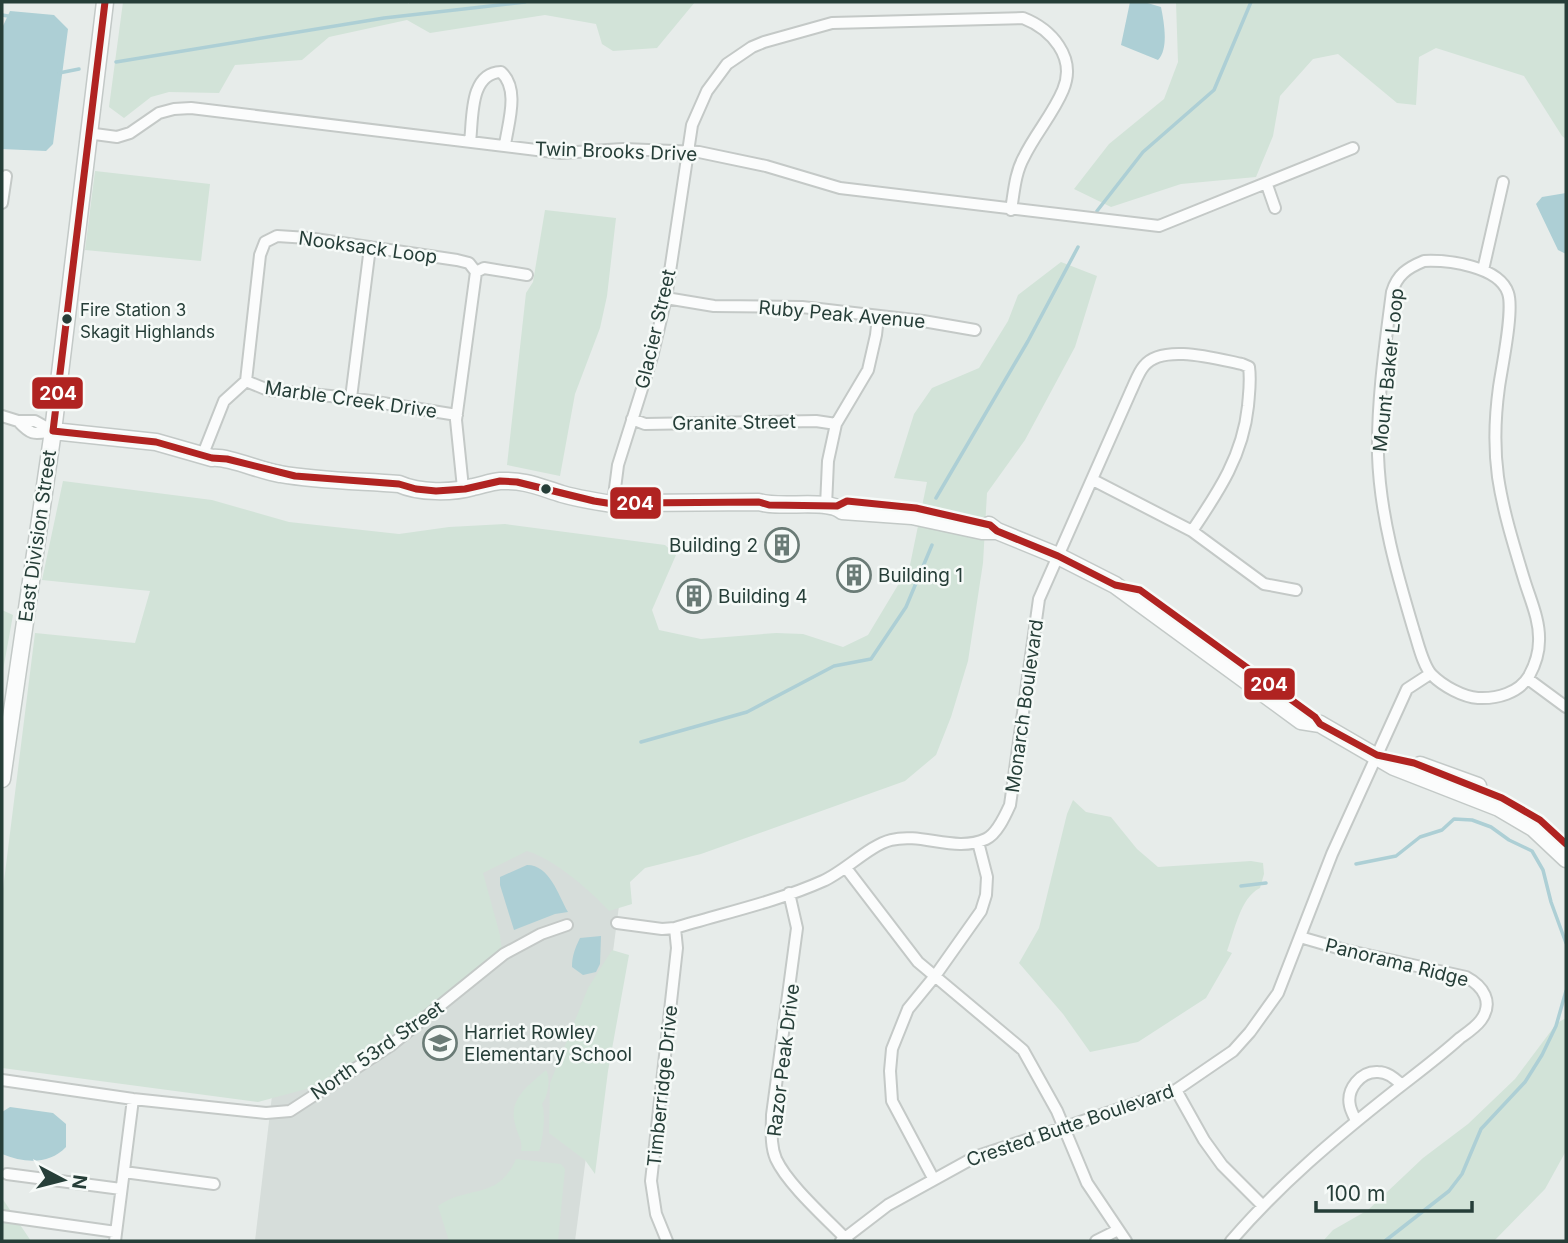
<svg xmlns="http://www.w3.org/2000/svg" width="1568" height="1243" viewBox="0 0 1568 1243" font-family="Inter,sans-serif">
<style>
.built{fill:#d6ddda}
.green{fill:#d2e3d8}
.water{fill:#adcfd5}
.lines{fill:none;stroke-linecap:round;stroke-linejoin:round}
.stream{stroke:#adcfd5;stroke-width:3.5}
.street-casing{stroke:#c4c9c7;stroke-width:14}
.secondary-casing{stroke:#c3c9c7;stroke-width:19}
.street{stroke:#fbfcfc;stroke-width:10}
.secondary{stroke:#fbfcfc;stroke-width:16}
.bus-1-casing{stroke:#f6faf8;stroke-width:12}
.bus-1{stroke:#b02321;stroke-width:7}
.bus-dot{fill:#263e38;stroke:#f6faf8;stroke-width:2.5}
.labels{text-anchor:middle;stroke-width:5;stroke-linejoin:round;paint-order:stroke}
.bus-label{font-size:17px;fill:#263e38;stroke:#f6faf8;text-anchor:start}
.street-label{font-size:19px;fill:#263e38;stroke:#f6faf8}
.poi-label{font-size:19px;fill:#263e38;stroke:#f6faf8;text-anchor:start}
.line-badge{stroke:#f6faf8;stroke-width:2.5}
.badge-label{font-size:19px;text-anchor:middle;font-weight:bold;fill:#fff}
</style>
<rect width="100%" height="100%" fill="#e7ecea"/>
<!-- built -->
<path class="built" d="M306 805 627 845 575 1241H255Z"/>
<!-- green -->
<path class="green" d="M123 2H406L409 4V2H695L657 48 613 51 602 44 596 24 545 15 430 33 407 20 329 37 302 60 235 65 219 93 169 92 151 97 124 118 109 107Z
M1176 2H1566V139L1562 136 1524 76 1436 48 1419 57 1416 105 1397 103 1338 54 1313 59 1280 96 1273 136 1256 177 1181 184 1111 207 1074 189 1109 144 1164 99 1178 62Z
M95 171 210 184 201 261 85 250Z
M545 210 616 218 607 296 600 328 575 394 560 476 507 465 526 293 533 282Z
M1061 262 1097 276 1075 347 1025 440 987 493 983 563 968 661 951 717 936 755 905 781 701 854 645 868 630 882 632 904 609 911C590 890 554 859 527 851L483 873 500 935 502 952 372 1054 310 1088 258 1102 2 1068V897L35 633 135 643 150 591 42 580 63 481 212 500 289 522 399 534 449 527 505 524 665 545 676 555 652 610 659 630 701 639 776 633 803 634 843 647 868 635 910 565 927 482 894 478 914 414 932 388 979 368 1008 321 1018 295Z
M2 610 13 615 2 676Z
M1073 800 1086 812 1111 817 1137 849 1158 867 1251 861 1263 863 1264 874 1260 888C1240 898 1235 930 1227 951L1232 953 1206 998 1138 1042 1090 1052 1063 1014 1019 963 1039 928 1067 814Z
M612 950 629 955 608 1071 595 1174 585 1160 549 1133 550 1083 588 988Z
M1566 1018V1151L1545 1189 1494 1241H1323L1333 1230 1368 1210 1423 1158 1468 1124 1515 1079 1557 1023Z
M546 1070C551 1078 548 1096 542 1104 546 1114 543 1140 539 1151H521C523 1140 517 1134 515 1124 508 1099 529 1085 546 1070Z
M516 1159 561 1164 565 1169 558 1241H449L438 1206C467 1185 498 1201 516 1159Z
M2 1198 31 1241H2Z"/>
<!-- water -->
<path class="water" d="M1130 2H1144L1161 7C1164 22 1169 49 1158 60L1121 45Z
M10 11 54 15 68 29 53 144 46 151 2 149V28Z
M1566 193V254L1558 250 1536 204 1542 197Z
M527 865C550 865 558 895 568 912L555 914 514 930 500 885V877Z
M601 936 600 964 596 972 583 975 572 967C572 956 575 948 580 938Z
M10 1107 53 1113 66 1124V1147C49 1165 24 1163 2 1154V1112Z"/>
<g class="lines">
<!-- stream -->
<path class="stream" d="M2 15 8 16
M116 62 384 18 525 2
M59 73 79 69
M1097 211 1143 152 1214 90 1251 2
M936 498 1028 341 1078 247
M641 742 747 712 834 666 871 659 906 607 932 545
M1356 864 1396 856 1420 837 1442 830 1454 819 1472 820 1491 827 1509 840 1532 851 1543 870 1551 902 1566 943
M1241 886 1266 883
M1385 1241 1449 1191 1462 1174 1481 1129 1525 1082 1542 1055 1556 1026 1566 991"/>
<!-- street casing -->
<g class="street-casing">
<path id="street" d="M87 133 117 137 130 133 159 113 174 109 191 108 561 153 623 149 699 152 766 166 840 188 1159 226 1353 148
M470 142C473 119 469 73 501 72 520 89 508 123 505 145
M1267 185 1275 208
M2 203 6 176
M1424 261C1448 260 1499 266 1508 293 1514 310 1502 366 1499 387 1495 416 1494 448 1498 477 1503 511 1514 546 1524 579 1530 599 1540 620 1539 641 1539 653 1535 665 1529 676 1519 693 1497 699 1478 698 1463 697 1443 686 1432 675 1423 666 1418 643 1414 631 1397 574 1380 516 1378 455 1377 401 1385 346 1392 292 1397 275 1407 268 1424 261Z
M1483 270 1503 182
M476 272 484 268 527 275
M666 298 714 306 802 307 923 321 975 330
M246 381 268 390 351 398 457 415
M351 398 370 247
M2 416 18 421H35L53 431
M632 419 645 424 816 421 836 424
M18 421C32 436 34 434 53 431
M203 454 224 401 246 381 260 255 265 242 277 236 308 238 457 260 469 263 476 272 456 420 463 488
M1093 480 1192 531 1264 584 1296 590
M613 504 618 465 652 357 666 298 692 125 707 91 727 64 752 47 764 42 832 23 1023 18C1051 29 1077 57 1063 90 1053 114 1035 134 1024 157 1015 173 1014 192 1011 210
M826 506 828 461 836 424 868 370 876 335 878 317
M1528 679 1566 707
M846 868 918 962 1023 1050 1057 1111 1087 1183 1126 1241
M789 893 797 928 772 1115C772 1129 770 1145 776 1159 788 1185 827 1219 848 1241
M617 923 662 929 675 928C724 913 776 902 823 881 844 872 870 845 891 840 922 832 955 853 986 839 997 834 1005 816 1010 805L1039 599 1131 391C1135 383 1138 373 1144 366 1162 343 1217 359 1242 364L1249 367C1251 381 1249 393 1248 406 1243 455 1219 491 1192 531
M2 1080 133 1099 266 1113 290 1111 390 1046 504 954 541 934 567 925
M1176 1090 1204 1140 1222 1165 1262 1205
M1356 1121C1354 1116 1351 1111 1350 1106 1346 1089 1361 1071 1378 1072 1388 1072 1395 1079 1402 1085
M124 1172 214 1184
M7 1174 121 1189
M933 1178 892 1101 890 1071 892 1049 908 1009 935 976 981 911 986 895 987 877 978 842
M2 1216 116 1232
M115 1241 133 1099
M667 1241 656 1214 651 1181 677 948 675 928
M841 1241 888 1205 975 1157 1176 1090 1233 1051 1250 1032 1278 993 1332 854 1407 689 1430 674
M1096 1241 1118 1230
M1231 1241C1279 1185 1336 1137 1393 1092 1416 1074 1439 1057 1460 1038 1467 1033 1476 1027 1481 1020 1494 1002 1483 986 1466 977L1345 950 1300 937"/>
</g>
<!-- secondary casing -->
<g class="secondary-casing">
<path id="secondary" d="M53 431 156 442 212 458C228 456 260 471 280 474 319 481 359 481 399 484 419 493 452 493 473 487 483 485 490 482 500 481 526 480 539 487 562 494 583 500 605 503 626 506L635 503 759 502C780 509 828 498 842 511L912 516 982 531H997
M989 525 997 531 1058 556 1115 585 1301 721 1320 724 1394 767 1499 808 1533 828 1566 859
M1420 765 1478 786
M2 779 53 431 105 2"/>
</g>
<!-- street -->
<use href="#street" class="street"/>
<!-- secondary -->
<use href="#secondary" class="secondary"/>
<!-- bus-1 casing -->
<g class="bus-1-casing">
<path id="bus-1" d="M105 2 53 431 156 442 212 458 227 459 295 476 399 484 416 489 436 491 465 489 500 481 517 482 594 501 626 506 635 503 759 502 769 505 837 506 847 501 916 508 990 525 997 531 1058 556 1115 585 1140 590 1315 717 1320 724 1377 755 1414 763 1502 798 1540 820 1566 844"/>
</g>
<!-- bus-1 -->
<use href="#bus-1" class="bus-1"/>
</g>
<!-- icons -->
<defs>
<g id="building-ring" transform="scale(1.75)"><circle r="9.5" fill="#f6faf8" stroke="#6a7b76" stroke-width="1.5"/><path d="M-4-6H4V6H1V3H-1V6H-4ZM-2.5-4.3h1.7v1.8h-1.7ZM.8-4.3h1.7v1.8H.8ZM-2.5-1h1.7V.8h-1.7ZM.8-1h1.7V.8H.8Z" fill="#6a7b76"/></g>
<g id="school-ring" transform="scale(1.75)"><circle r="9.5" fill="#f6faf8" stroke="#6a7b76" stroke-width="1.5"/><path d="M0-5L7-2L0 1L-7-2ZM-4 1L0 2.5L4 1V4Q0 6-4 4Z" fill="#6a7b76"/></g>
</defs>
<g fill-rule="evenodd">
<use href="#building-ring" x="782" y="545"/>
<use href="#building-ring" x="854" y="575"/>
<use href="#building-ring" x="694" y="596"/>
<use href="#school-ring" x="440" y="1043"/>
</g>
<!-- markers -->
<g class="bus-dot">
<circle cx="67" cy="319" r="6"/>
<circle cx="546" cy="489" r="6"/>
</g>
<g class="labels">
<!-- bus labels -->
<g class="bus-label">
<text x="80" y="316">Fire Station 3<tspan x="80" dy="22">Skagit Highlands</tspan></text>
</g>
<!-- street labels -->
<g class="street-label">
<text transform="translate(616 151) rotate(2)" y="7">Twin Brooks Drive</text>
<text transform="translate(368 247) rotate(8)" y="7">Nooksack Loop</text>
<text transform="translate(842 314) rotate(5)" y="7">Ruby Peak Avenue</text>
<text transform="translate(655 329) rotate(-77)" y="7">Glacier Street</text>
<text transform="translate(1388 370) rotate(-84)" y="7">Mount Baker Loop</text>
<text transform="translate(351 399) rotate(8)" y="7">Marble Creek Drive</text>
<text transform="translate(734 422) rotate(-1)" y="7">Granite Street</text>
<text transform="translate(37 536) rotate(-82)" y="7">East Division Street</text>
<text transform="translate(1024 706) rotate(-82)" y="7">Monarch Boulevard</text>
<text transform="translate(1397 962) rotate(14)" y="7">Panorama Ridge</text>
<text transform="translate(377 1050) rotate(-35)" y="7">North 53rd Street</text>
<text transform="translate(783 1060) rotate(-83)" y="7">Razor Peak Drive</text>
<text transform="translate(662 1086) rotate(-84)" y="7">Timberridge Drive</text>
<text transform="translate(1070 1125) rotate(-19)" y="7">Crested Butte Boulevard</text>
</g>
<!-- poi labels -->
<g class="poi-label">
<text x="758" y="552" text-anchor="end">Building 2</text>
<text x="878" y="582">Building 1</text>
<text x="718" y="603">Building 4</text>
<text x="464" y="1039">Harriet Rowley<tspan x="464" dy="22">Elementary School</tspan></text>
</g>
</g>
<g class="line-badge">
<rect x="31" y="376" width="53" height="34" rx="7" fill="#b02321"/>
<rect x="609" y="486" width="53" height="34" rx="7" fill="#b02321"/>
<rect x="1243" y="667" width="53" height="34" rx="7" fill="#b02321"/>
</g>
<g class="badge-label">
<text x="58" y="400">204</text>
<text x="635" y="510">204</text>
<text x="1269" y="691">204</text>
</g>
<!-- border -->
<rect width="1568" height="1243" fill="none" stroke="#263e38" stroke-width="7"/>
<!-- north arrow -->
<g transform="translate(63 1180) rotate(97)" stroke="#f6faf8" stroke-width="5" paint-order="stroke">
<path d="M0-5L12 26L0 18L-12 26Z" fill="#263e38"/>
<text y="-10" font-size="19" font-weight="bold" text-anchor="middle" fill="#263e38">N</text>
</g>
<!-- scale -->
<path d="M1316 1201v10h156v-10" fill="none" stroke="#263e38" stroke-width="3.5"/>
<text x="1326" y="1201" font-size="21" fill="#263e38" stroke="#f6faf8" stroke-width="5" paint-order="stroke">100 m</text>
</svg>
